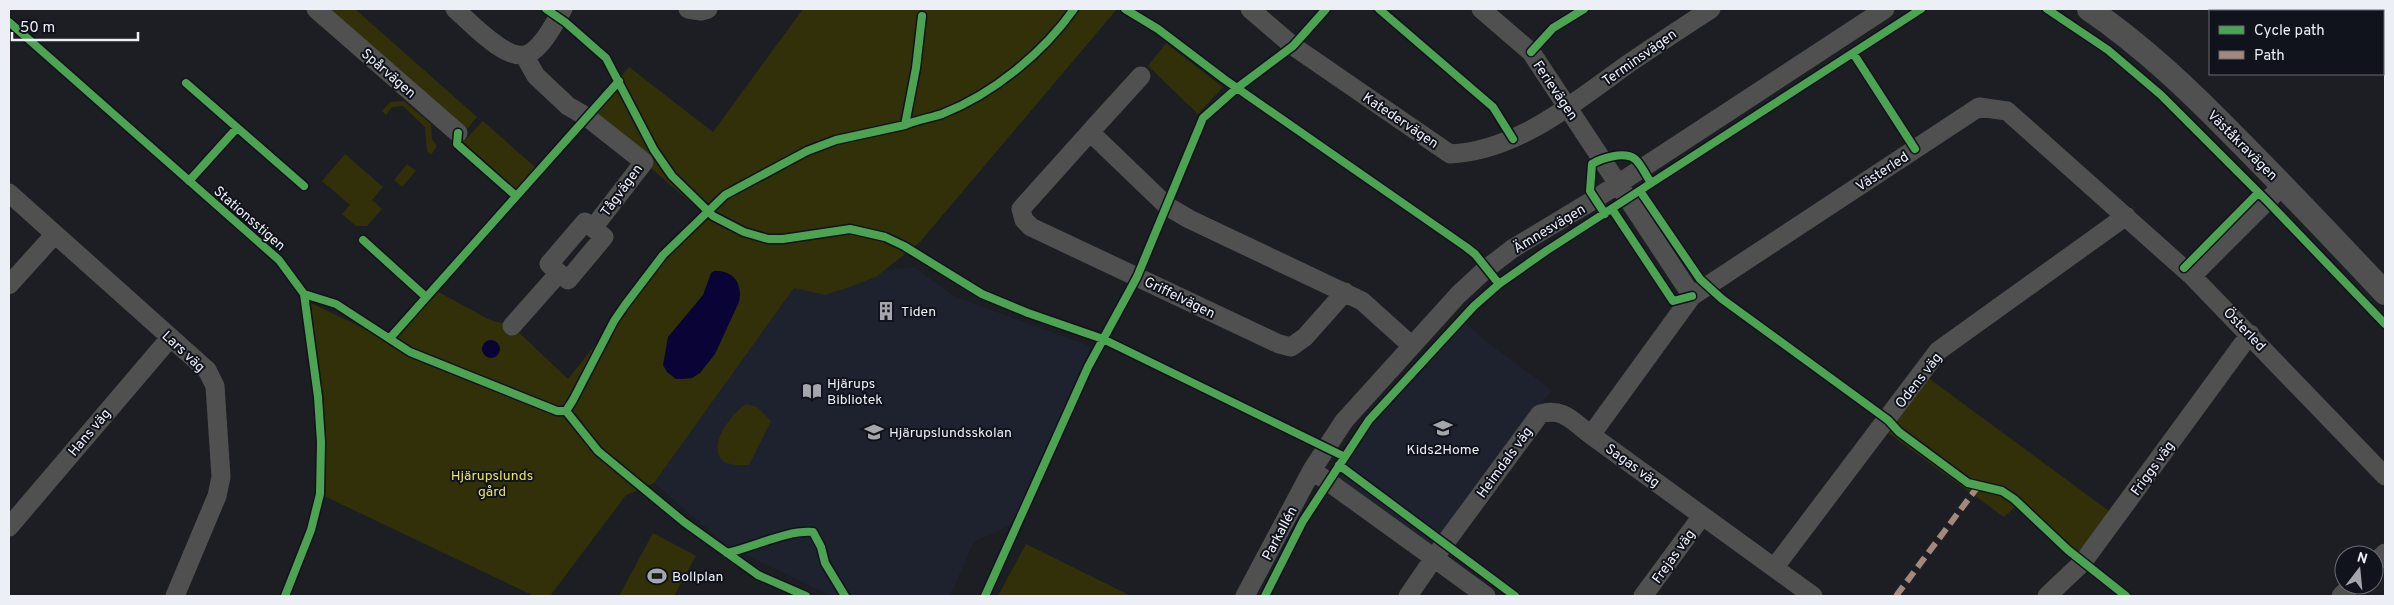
<svg xmlns="http://www.w3.org/2000/svg" width="2394" height="605" viewBox="0 0 2394 605" font-family="Overpass,sans-serif">
<style>
.built{fill:#1e212e}
.green{fill:#323009}
.water{fill:#090336}
.lines{fill:none;stroke-linecap:round;stroke-linejoin:round}
.minor{stroke:#505051;stroke-width:19}
.tertiary{stroke:#505051;stroke-width:24}
.quiet{stroke:#a5887d;stroke-width:6;stroke-dasharray:12 6;stroke-linecap:butt}
.cycleway-casing{stroke:#11131c;stroke-width:11}
.cycleway{stroke:#4ca352;stroke-width:8}
.labels{text-anchor:middle;stroke-width:4;stroke-linejoin:round;paint-order:stroke}
.street-label{font-size:14px;fill:#edeff6;stroke:#11131c}
.poi-label{font-size:14px;fill:#edeff6;stroke:#11131c;text-anchor:start}
.park-label{font-size:14px;fill:#e8e358;stroke:#11131c}
</style>
<rect width="100%" height="100%" fill="#1d1e23"/>
<!-- built -->
<path class="built" d="M914 267 956 297 1090 346 1082 381 1013 524 974 542 950 596H831L726 545 654 483 794 288 825 295 876 277 885 270Z
M1461 319 1488 343 1552 390 1434 546 1330 481 1343 456 1369 420Z"/>
<!-- green -->
<path class="green" d="M334 9H355L477 117 467 129 332 11Z
M803 9H1117L920 242 876 277 847 288 825 295 794 288 654 483 626 495 550 596H534L320 494 311 303 390 341 435 290 488 319 512 326 568 379 702 212 589 115 629 67 713 132Z
M1166 43 1223 87 1198 114 1148 66Z
M404 101 431 124 432 139 437 146 431 155 427 151 425 127 403 106 392 107 386 115 382 111 390 102Z
M483 121 536 168 517 190 463 142Z
M345 154 383 187 372 200 382 209 367 226H356L342 214 350 205 322 181Z
M407 164 416 171 402 187 394 180Z
M1927 377 2113 514 2084 550 2074 552 2015 507 2004 517 1887 432Z
M746 404 757 407 771 421 749 465C741 465 728 466 722 460 707 443 733 413 746 404Z
M653 533 696 556 674 596H619Z
M1026 544 1131 596H998Z"/>
<!-- water -->
<path class="water" d="M714 271C734 270 743 284 739 302L715 354 700 373 692 378 682 379H676L667 372 663 365 668 337 703 295 711 273Z
M482 349a9 9 0 1 1 18 0a9 9 0 1 1-18 0Z"/>
<g class="lines">
<!-- minor -->
<path class="minor" d="M316 9 458 133
M455 9C470 22 507 63 528 54 543 47 555 22 563 9
M688 9 701 11 708 9
M1250 9 1293 46 1450 154C1518 151 1576 101 1628 64 1656 45 1683 27 1711 9
M1481 9 1531 52 1692 296
M1090 132 1141 76
M9 193 207 370 215 386 221 477 217 496 175 596
M559 273 568 280 604 237 593 228
M2192 276 2283 185
M9 285 55 234
M1345 292 1305 337 1291 347 1279 344 1031 227 1024 220 1021 209 1090 132 1167 206 1189 219 1362 301 1412 346
M512 326 559 273 549 264 585 222 593 228 644 162 587 117 568 106 536 76 524 55
M1312 470 1434 558 1408 596
M9 527 170 338
M2374 564 2385 553
M1774 568 1938 351 2126 216
M1245 596 1312 470 1344 421 1458 295 1486 269 1512 249 1595 199 1885 9
M1486 596 1434 558 1540 414C1564 407 1573 422 1591 435
M1643 596 1702 516
M1813 596 1591 435 1692 296 1979 107 2007 111 2192 276 2385 476
M2047 596 2083 562 2250 334
M2341 596 2352 585"/>
<!-- tertiary -->
<path class="tertiary" d="M2089 9C2143 46 2189 90 2235 137 2286 188 2335 240 2385 293"/>
<!-- quiet -->
<path class="quiet" d="M1896 596 1979 485"/>
<!-- cycleway casing -->
<g class="cycleway-casing">
<path id="cycleway" d="M546 9 565 22 606 58 654 150 672 176 713 216 744 232 768 239H783L850 229 885 237 904 246 982 294 1028 313 1103 339 1343 456
M1125 9 1158 29 1224 79 1466 247 1475 254 1499 284
M1379 9 1493 107 1513 139
M2047 9 2108 50 2161 95 2268 202 2385 324
M9 22 279 260 304 294 318 397 321 442 320 494 311 530 285 596
M1531 52 1553 28 1584 9
M1853 53 1915 149
M186 83 304 186
M905 125C917 120 930 118 942 114 993 94 1043 53 1074 9
M458 133 457 144 516 196
M189 181 236 129
M1640 191 1700 279 1722 299 1888 420 1899 432 1968 483 2002 491 2014 499 2068 550 2126 596
M1612 209 1673 301 1692 296
M1605 214 1590 191 1592 164C1602 158 1624 151 1635 159 1641 164 1647 177 1651 183
M363 240 426 297
M2184 268 2258 193
M304 294 336 304 410 352 557 411H566L573 400 614 321 625 305 663 255 725 195 807 151 836 140 905 125 916 68 922 16
M390 338 619 81
M566 411 598 451 684 522 758 575 806 596
M1339 465 1515 596
M727 553C754 547 786 530 813 532L821 547 825 563 845 596
M985 596 1088 367 1137 277 1203 118 1237 88 1293 46 1326 9
M1265 596 1303 521 1369 420 1474 306 1499 284 1546 251 1921 9"/>
</g>
<!-- cycleway -->
<use href="#cycleway" class="cycleway"/>
</g>
<!-- icons -->
<defs>
<g id="building-bare" transform="scale(1.5)"><path d="M-4-6H4V6H1V3H-1V6H-4ZM-2.5-4.3h1.7v1.8h-1.7ZM.8-4.3h1.7v1.8H.8ZM-2.5-1h1.7V.8h-1.7ZM.8-1h1.7V.8H.8Z" fill="#a4a6ac" stroke="#11131c" stroke-width="2.5" paint-order="stroke"/></g>
<g id="library-bare" transform="scale(1.5)"><path d="M-6-4Q-3-5.5-.7-3.5V5Q-3 3-6 4ZM6-4Q3-5.5 .7-3.5V5Q3 3 6 4Z" fill="#a4a6ac" stroke="#11131c" stroke-width="2.5" paint-order="stroke"/></g>
<g id="school-bare" transform="scale(1.5)"><path d="M0-5L7-2L0 1L-7-2ZM-4 1L0 2.5L4 1V4Q0 6-4 4Z" fill="#a4a6ac" stroke="#11131c" stroke-width="2.5" paint-order="stroke"/></g>
<g id="stadium-bare" transform="scale(1.5)"><path d="M0-5a6.5 5 0 1 0 0 10a6.5 5 0 1 0 0-10ZM-3.5-1.8h7v3.6h-7Z" fill="#a4a6ac" stroke="#11131c" stroke-width="2.5" paint-order="stroke"/></g>
</defs>
<g fill-rule="evenodd">
<use href="#building-bare" x="886" y="311"/>
<use href="#library-bare" x="812" y="391"/>
<use href="#school-bare" x="1443" y="428"/>
<use href="#school-bare" x="874" y="432"/>
<use href="#stadium-bare" x="657" y="576"/>
</g>
<g class="labels">
<!-- street labels -->
<g class="street-label">
<text transform="translate(1639 57) rotate(-35)" y="5">Terminsvägen</text>
<text transform="translate(389 73) rotate(41)" y="5">Spårvägen</text>
<text transform="translate(1556 90) rotate(56)" y="5">Ferievägen</text>
<text transform="translate(1401 120) rotate(34)" y="5">Katedervägen</text>
<text transform="translate(2243 145) rotate(45)" y="5">Väståkravägen</text>
<text transform="translate(1882 171) rotate(-33)" y="5">Västerled</text>
<text transform="translate(621 190) rotate(-54)" y="5">Tågvägen</text>
<text transform="translate(250 218) rotate(41)" y="5">Stationsstigen</text>
<text transform="translate(1549 228) rotate(-31)" y="5">Ämnesvägen</text>
<text transform="translate(1180 297) rotate(26)" y="5">Griffelvägen</text>
<text transform="translate(2245 329) rotate(46)" y="5">Österled</text>
<text transform="translate(184 351) rotate(43)" y="5">Lars väg</text>
<text transform="translate(1918 380) rotate(-52)" y="5">Odens väg</text>
<text transform="translate(89 432) rotate(-50)" y="5">Hans väg</text>
<text transform="translate(1504 462) rotate(-54)" y="5">Heimdals väg</text>
<text transform="translate(1633 465) rotate(36)" y="5">Sagas väg</text>
<text transform="translate(2152 468) rotate(-54)" y="5">Friggs väg</text>
<text transform="translate(1279 533) rotate(-62)" y="5">Parkallén</text>
<text transform="translate(1673 556) rotate(-54)" y="5">Frejas väg</text>
</g>
<!-- poi labels -->
<g class="poi-label">
<text x="901" y="316">Tiden</text>
<text x="827" y="388">Hjärups<tspan x="827" dy="16">Bibliotek</tspan></text>
<text x="889" y="437">Hjärupslundsskolan</text>
<text x="1443" y="454" text-anchor="middle">Kids2Home</text>
<text x="672" y="581">Bollplan</text>
</g>
<!-- park labels -->
<g class="park-label">
<text x="492" y="480">Hjärupslunds<tspan x="492" dy="16">gård</tspan></text>
</g>
</g>
<!-- border -->
<rect width="2394" height="605" fill="none" stroke="#edeff6" stroke-width="20"/>
<!-- legend -->
<rect x="2209" y="10" width="175" height="65" fill="#11131c" stroke="#696b73"/>
<rect x="2219" y="26" width="25" height="8" fill="#4ca352" stroke="#696b73"/>
<text x="2254" y="35" font-size="15" fill="#edeff6">Cycle path</text>
<rect x="2219" y="51" width="25" height="8" fill="#a5887d" stroke="#696b73"/>
<text x="2254" y="60" font-size="15" fill="#edeff6">Path</text>
<!-- north arrow -->
<g transform="translate(2359 570) rotate(16)"><circle r="24" fill="#11131c" stroke="#696b73"/>
<path d="M0-4L9 19L0 12L-9 19Z" fill="#a4a6ac"/>
<text y="-8" font-size="14" font-weight="bold" text-anchor="middle" fill="#edeff6">N</text>
</g>
<!-- scale -->
<path d="M12 32v8h126v-8" fill="none" stroke="#edeff6" stroke-width="2.5"/>
<text x="20" y="32" font-size="15" fill="#edeff6" stroke="#11131c" stroke-width="4" paint-order="stroke">50 m</text>
</svg>
